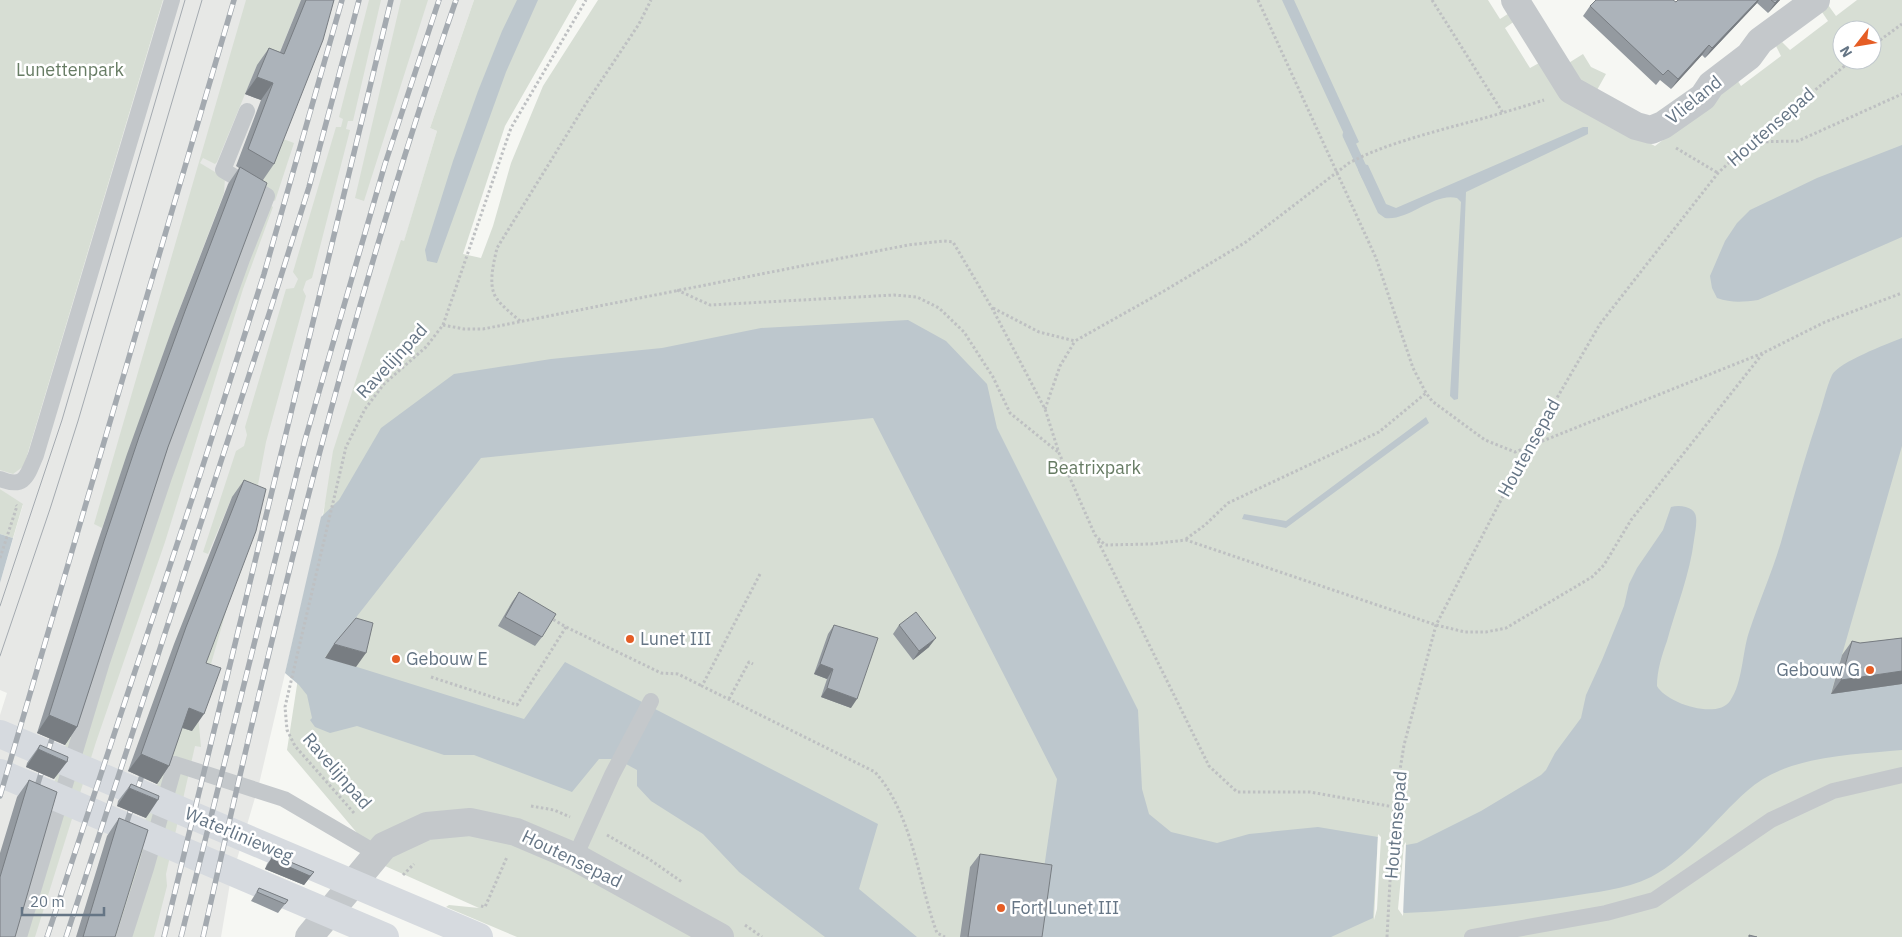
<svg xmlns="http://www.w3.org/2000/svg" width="1902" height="937" viewBox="0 0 1902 937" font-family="'IBM Plex Sans',sans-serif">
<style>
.built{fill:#e7e8e6}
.green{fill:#d7ded4;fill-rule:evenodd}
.water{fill:#bdc7cd}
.pier{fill:#f6f7f3}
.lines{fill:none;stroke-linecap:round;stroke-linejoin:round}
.stream{stroke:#bdc7cd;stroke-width:9}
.path{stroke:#bec0c2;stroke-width:3;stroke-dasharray:2.5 2.5;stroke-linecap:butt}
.lane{stroke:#c4c8cb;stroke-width:16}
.street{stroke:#c4c8cb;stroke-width:28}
.primary{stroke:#d6dadf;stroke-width:28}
.tram{stroke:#a4aab0;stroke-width:1}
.rail-casing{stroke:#a4aab0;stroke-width:5.5}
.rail{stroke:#fff;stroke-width:4;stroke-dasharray:11;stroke-linecap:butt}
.wall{fill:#949aa0}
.shaded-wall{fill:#787d82}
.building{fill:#acb3ba;stroke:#787d82}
.poi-dot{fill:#e55d25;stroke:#fff;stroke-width:2}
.labels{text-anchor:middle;stroke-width:5;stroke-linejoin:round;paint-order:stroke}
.park-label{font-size:18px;fill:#677c64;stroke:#fff}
.street-label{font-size:18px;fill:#657585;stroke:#fff}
.poi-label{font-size:18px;fill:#657585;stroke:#fff;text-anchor:start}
</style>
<rect width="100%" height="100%" fill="#f6f7f3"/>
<!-- built -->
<path class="built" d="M163 0H474L430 128 437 131 357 400 341 436 259 784 230 883 221 937H0V715L7 693 0 690V583L23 505 0 489V470L24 466Z"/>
<!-- green -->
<path class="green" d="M0 0H163L24 466 13 474 0 470Z
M246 0H301L272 71 257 65 217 162 215 164 203 158 200 163 225 178 224 193 172 329 102 528 94 524Z
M369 0H381L353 121H348L346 129 350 130 312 278 306 281 303 290 306 296 266 442 254 506 232 497 208 554 203 552 236 451 244 446 247 435 245 427 286 289 294 288 298 279 293 272 336 127H341L343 119 339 117Z
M401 0H428L364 201 355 198Z
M474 0H577L505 126 463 254 481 258 493 226 511 163 543 86 598 0H1488L1500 19 1514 10 1519 18 1505 28 1530 68 1539 63 1606 121 1655 146 1680 127 1736 78 1741 86 1781 56 1776 46 1782 42 1790 50 1828 21 1822 12 1826 2 1836 16 1857 0H1902V937H517L446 907 449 905 479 908 385 866 287 750 333 451 401 240 404 241 437 131 430 128ZM1842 30H1872V60H1842Z
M1583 54 1591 67 1606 74 1597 90 1579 81 1567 64Z
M295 99 283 139 294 143 275 201 258 191Z
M256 196 273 207 243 289 165 542 96 742 35 937H7L95 649Z
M0 489 23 504 13 538 0 534Z
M235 580 205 685 202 655Z
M198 715 201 747 195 746 166 874 167 886 154 937H108L126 878 177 726Z"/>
<!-- water -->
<path class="water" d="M517 0H538L506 72 437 263 427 261 425 250 453 161 478 91 502 31Z
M1282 0H1294L1359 142 1350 147Z
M1583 127H1588V134L1466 192 1458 399 1454 400 1450 396 1461 202 1457 198C1434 192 1409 221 1385 218L1378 213 1358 170 1363 164 1368 165 1386 204 1396 208Z
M1902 145V237L1758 300C1743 302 1731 303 1717 298L1712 288 1710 276 1725 241 1737 223 1750 210 1817 178Z
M908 320 946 341 987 384 997 428 1138 710 1142 789 1149 814 1171 832 1217 843 1249 834 1318 827 1378 837 1373 918 1331 937H1034L1057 779 873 418 481 458 325 657 524 719 565 662 642 702 613 759H599L572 792 474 755H444L357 726 330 733 315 727 310 720 312 718 307 695 299 685 285 673 321 517 339 500 381 428 454 374 551 359 662 348 761 328Z
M1902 338V446L1831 693 1902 684V750C1851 755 1787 755 1747 791 1715 819 1689 857 1651 877 1624 890 1595 892 1566 897 1512 905 1458 911 1404 913L1400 909 1406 845 1417 843 1481 811 1541 775 1546 770 1555 753 1581 718 1586 695 1602 660 1624 606 1629 584 1637 568 1663 530 1671 507C1680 504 1695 507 1696 517 1697 524 1695 533 1694 540 1690 574 1676 608 1667 641 1662 655 1657 670 1657 686 1666 703 1717 720 1730 701 1743 682 1742 653 1749 632 1760 599 1774 568 1783 535 1794 496 1805 457 1818 418 1823 404 1826 388 1832 375 1839 362 1887 344 1902 338Z
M1426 417 1429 423 1286 528 1242 519 1244 514 1286 521Z
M0 534 13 538 0 583Z
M655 709 878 824 859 889 917 937H825L739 872 703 834 651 801 637 786V770L626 764Z"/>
<!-- pier -->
<path class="pier" d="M1378 834 1381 837 1377 909 1374 920Z
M1406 842 1403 916 1398 909 1404 845Z"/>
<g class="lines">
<!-- stream -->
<path class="stream" d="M1347 135 1366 176"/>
<!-- path -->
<path class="path" d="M1258 0 1376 258 1413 368 1426 393 1432 401 1485 440 1515 452 1763 353 1825 322 1902 293
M1432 0 1503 113
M1872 46 1902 24
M1751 142 1798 141 1902 94
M1676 148 1718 173
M677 290 710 305 894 295 917 297 939 308 964 332 993 377 1010 413 1058 452
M993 308 1039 332 1075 341 1164 291 1246 242 1349 163C1381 146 1416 137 1451 127 1482 119 1513 110 1544 100
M520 321C512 314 503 307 497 299 487 286 494 262 497 248L587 102 639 24 651 0
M443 325 464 329H483L908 245 943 241 953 242 992 308 1045 409 1059 453 1095 535 1105 545 1151 544 1186 540 1436 625 1465 632H1486L1506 628 1592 577 1604 565 1631 520 1763 353
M1045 409 1060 366 1075 341
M1186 539 1205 525 1228 503 1379 432 1426 393
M1098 541 1209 766 1237 792H1310L1394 807
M0 558 17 506 16 505
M760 574 702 686 875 772C880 778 885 784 889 791 915 834 920 887 937 933L945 937
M549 617 566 627 661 673 678 674 702 686
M431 677 517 705 566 627
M729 699 749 662 753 664
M531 806 554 810 570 817
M354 813 295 746 287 730 285 707 346 447 365 409 384 384 426 347 443 325 511 128 586 0
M607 835 649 859 682 882
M403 875 414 864
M481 906 485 907 507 857
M745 925 762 937
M1387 937 1394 807 1404 745 1436 625 1529 446 1600 324 1718 173 1751 142 1852 60"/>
<!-- lane -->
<path class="lane" d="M0 479C25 489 27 476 36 455L172 0
M575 857 612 775 651 701
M19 937 102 662 164 477 242 259 267 196 223 170 247 111
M124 937 146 868 175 764 284 799 376 853
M1472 937 1606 913 1654 900 1771 820 1833 791 1902 775"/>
<!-- street -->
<path class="street" d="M1515 0 1571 90 1636 126 1651 130 1663 125 1703 97 1711 85 1749 56 1760 41 1816 0
M309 937 384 846 427 826 470 822 516 832 575 857 720 937"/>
<!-- primary -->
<path class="primary" d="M0 734 479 937
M0 773 385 937"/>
<!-- tram -->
<path class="tram" d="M0 606 62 420 185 0
M0 656 50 509 78 421 202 0"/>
<!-- rail casing -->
<g class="rail-casing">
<path id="rail" d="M0 796 234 0
M34 796 56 726
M123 834 146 763
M47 937 198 481 264 274 342 0
M66 937 270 311 309 187 359 0
M164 937 391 0
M181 937 305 440 385 164 439 0
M203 937C274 621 350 306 456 0"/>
</g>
<!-- rail -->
<use href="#rail" class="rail"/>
</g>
<!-- wall -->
<path class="wall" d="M301 0H334L274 164 263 180 168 447 77 727 65 745 37 733 92 559 127 454 172 329 228 184 239 168 236 166 261 100 245 94 257 65 269 48 280 52Z
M1678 0H1780L1768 13 1757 3 1705 58 1702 55 1671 89 1660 80 1656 85 1583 16 1590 6 1676 2Z
M244 480 192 731 182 728 169 766 157 784 128 771 174 644 232 497Z
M519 592 542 637 535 646 498 626 512 602Z
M834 625 851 708 821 697 827 679 814 674 828 634Z
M899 625 929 647 913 660 893 634Z
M1902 638V684L1831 694 1842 655 1852 641 1860 643Z
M40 745 54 779 26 767 27 763Z
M29 780 20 920 0 937V853L17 797Z
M131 784 146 818 117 806 118 801Z
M119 818 115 937H76L107 836Z
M980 854 1042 937H960L970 867Z
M274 855 314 872 304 885 265 869 267 864Z
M259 888 288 900 278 913 251 901Z"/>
<!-- shaded-wall -->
<path class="shaded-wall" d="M1758 0H1759L1757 3 1705 58 1712 48Z
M1778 0H1780L1768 13 1775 3Z
M1709 45 1702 55 1671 89 1678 79Z
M257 77 273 83 261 100 245 94Z
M936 638 929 647 913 660 919 651Z
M334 644 366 653 356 667 325 658Z
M820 664 833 669 827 679 814 674Z
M1902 671V684L1831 694 1841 680Z
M827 688 857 699 851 708 821 697Z
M189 708 204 714 192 731 177 726Z
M49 715 77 727 65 745 37 733Z
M38 749 67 762 54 779 26 767Z
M141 754 169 766 157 784 128 771Z
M129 788 158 800 146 818 117 806Z
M271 859 314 872 304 885 265 869Z"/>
<!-- building -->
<path class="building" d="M306 0H334L323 40 274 164 248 149 273 83 257 77 269 48 284 54Z
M1596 0H1673L1676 2 1678 0H1758L1712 48 1709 45 1678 79 1668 70 1663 75 1590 6Z
M1771 0H1778L1775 3Z
M240 167 267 183 168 447 77 727 49 715 104 541 139 437 185 311Z
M244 480 266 489 256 531 206 663 221 668 204 714 189 708 169 766 141 754 186 627Z
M519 592 556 614 542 637 505 617Z
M916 612 936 638 919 651 899 625Z
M356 618 373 623 366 653 334 644Z
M834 625 878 638 857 699 827 688 833 669 820 664Z
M1902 638V671L1841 680 1852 641 1860 643Z
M40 745 68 757 67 762 38 749Z
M29 780 57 792 15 937H0V877Z
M131 784 159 796 158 800 129 788Z
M119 818 148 830 115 937H83Z
M980 854 1052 865 1042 937H968Z
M274 855 314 872 310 876 271 859Z
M259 888 288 900 285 904 257 892Z
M1749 935 1757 937H1749Z"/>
<!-- markers -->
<g class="poi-dot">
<circle cx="630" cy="639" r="5"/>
<circle cx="396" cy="659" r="5"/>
<circle cx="1870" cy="670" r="5"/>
<circle cx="1001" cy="908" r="5"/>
</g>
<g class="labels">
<!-- park labels -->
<g class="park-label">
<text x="70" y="76">Lunettenpark</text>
<text x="1094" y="474">Beatrixpark</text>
</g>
<!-- street labels -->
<g class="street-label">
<text transform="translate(1694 100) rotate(-39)" y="6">Vlieland</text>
<text transform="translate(1771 127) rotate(-41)" y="6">Houtensepad</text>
<text transform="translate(392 361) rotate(-47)" y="6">Ravelijnpad</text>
<text transform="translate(1529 448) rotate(-61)" y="6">Houtensepad</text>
<text transform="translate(337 771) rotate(49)" y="6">Ravelijnpad</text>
<text transform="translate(1396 825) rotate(-85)" y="6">Houtensepad</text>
<text transform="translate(239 835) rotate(23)" y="6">Waterlinieweg</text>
<text transform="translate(572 859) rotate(26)" y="6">Houtensepad</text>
</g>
<!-- poi labels -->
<g class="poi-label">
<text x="640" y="645">Lunet III</text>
<text x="406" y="665">Gebouw E</text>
<text x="1860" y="676" text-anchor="end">Gebouw G</text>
<text x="1011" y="914">Fort Lunet III</text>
</g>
</g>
<!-- north arrow -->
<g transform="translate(1857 45) rotate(239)"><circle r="24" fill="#ffffff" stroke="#c1c8ce"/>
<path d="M0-4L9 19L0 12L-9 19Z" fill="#e55d25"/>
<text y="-8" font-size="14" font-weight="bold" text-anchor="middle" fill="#657585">N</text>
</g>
<!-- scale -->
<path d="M22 907v8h82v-8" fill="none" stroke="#657585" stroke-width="2.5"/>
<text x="30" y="907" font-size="15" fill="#657585" stroke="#ffffff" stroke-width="4" paint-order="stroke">20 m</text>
</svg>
